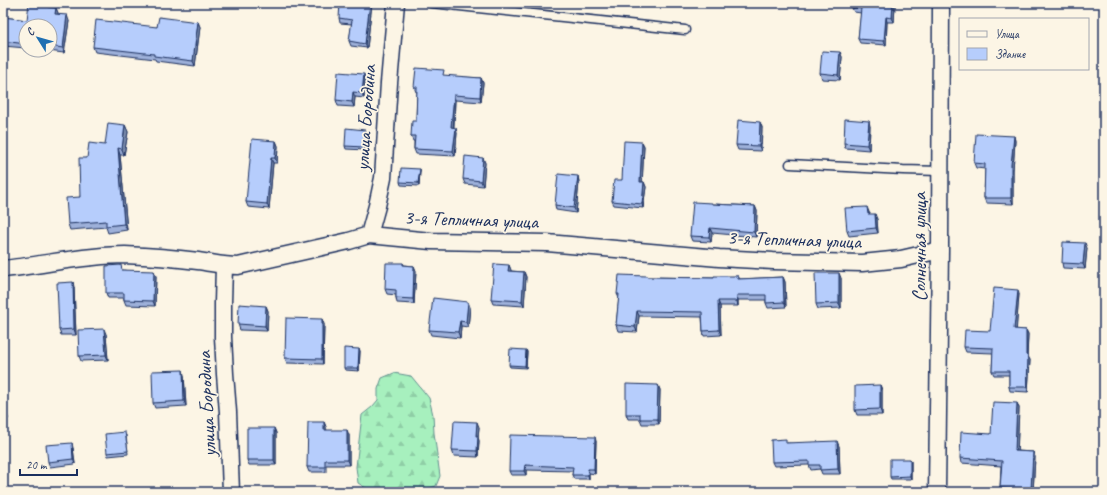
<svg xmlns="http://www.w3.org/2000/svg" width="1107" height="495" viewBox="0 0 1107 495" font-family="Caveat,sans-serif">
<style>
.forest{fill:url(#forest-firs);stroke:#61908e}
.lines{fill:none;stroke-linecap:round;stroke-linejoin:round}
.service-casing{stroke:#1b2f5e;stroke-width:11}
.minor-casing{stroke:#1b2f5e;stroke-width:19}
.service{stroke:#fcf5e5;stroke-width:8}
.minor{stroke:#fcf5e5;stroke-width:16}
.wall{fill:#9db0d9;stroke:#1b2f5e}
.shaded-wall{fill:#7f90b0;stroke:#1b2f5e}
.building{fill:#b6cdfc;stroke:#1b2f5e}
.labels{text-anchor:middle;stroke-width:3.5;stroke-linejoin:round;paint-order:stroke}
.street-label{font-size:20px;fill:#1b2f5e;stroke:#fcf5e5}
</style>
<defs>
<pattern id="forest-firs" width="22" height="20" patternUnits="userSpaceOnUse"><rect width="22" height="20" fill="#a7f0be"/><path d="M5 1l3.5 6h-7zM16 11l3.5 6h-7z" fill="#8fcea6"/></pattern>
</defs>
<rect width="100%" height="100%" fill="#fcf5e5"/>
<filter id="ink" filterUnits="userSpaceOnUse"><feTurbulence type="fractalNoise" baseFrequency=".025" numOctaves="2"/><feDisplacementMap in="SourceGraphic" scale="8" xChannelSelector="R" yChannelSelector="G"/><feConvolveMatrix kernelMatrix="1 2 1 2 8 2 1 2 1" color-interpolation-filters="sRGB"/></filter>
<g filter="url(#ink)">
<!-- forest -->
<path class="forest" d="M394 373 411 376 429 398 433 415 434 433 440 476 436 486 422 491H409L397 489 369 490 358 483 356 467 362 415 372 407 378 400V389L382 378Z"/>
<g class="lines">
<!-- service casing -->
<g class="service-casing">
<path id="service" d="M431 3 685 30
M790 164 903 170 940 171"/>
</g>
<!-- minor casing -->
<g class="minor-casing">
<path id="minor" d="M369 235 377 206 383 178 389 83 396 3
M224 266 223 303V337L225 374 228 412 231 492
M3 269C44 265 84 255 125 255 149 256 174 258 198 261 213 263 223 266 238 266L349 241 369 235 431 241 547 243 719 258 773 261 862 263 901 259 940 250
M937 492 940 250 941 3"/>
</g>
<!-- service -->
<use href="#service" class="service"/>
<!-- minor -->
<use href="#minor" class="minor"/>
</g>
<!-- wall -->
<path class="wall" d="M49 3 50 7 56 8 58 13V14L69 21 64 53 40 50H50V26H26V48L3 46V17L27 20Z
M372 3 367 48 351 46 349 41 352 24 340 23 339 18Z
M895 6 894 22H887L886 45 860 43 858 39 861 13 854 12 852 8Z
M198 22 200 27 195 66 156 61 155 59 95 52 93 47 157 27Z
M840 52 842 57 840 80 822 79 820 73Z
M446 76 481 78 483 83 481 102 455 100 454 128 457 133 455 156 416 154 414 149V141H413L411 136 416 121 417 92H416L414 87Z
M365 79 364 98 355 97 354 107 338 106 336 100Z
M125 125 128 132 124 155H120L127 230 108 233 106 227 70 230 68 224 80 197 87 158 105 145Z
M870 126 869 150 845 148 844 143Z
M762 127 761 151 738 150 736 145Z
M365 130 366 132 365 150 346 149 345 146Z
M1014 136 1015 141 1013 170V204L986 203 984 198 985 169 976 168 974 163Z
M276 141 278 146 277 163H273L269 209 248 207 246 202Z
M642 142 644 146 642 182H644L646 187 643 208 614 205 612 201 622 180Z
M483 158 485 163 483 186 465 184 463 179Z
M420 169V171L419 186 401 185 400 182Z
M578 176 579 182 576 213 556 210 555 205Z
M713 204 755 206 757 211 756 237 712 233 711 242 692 241 690 236Z
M869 212V214L877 219 878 233 849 236 847 231Z
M1087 248 1085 269 1063 268 1062 263Z
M403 263 404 265 414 266 416 271 414 304 397 303 396 298V295L387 294 385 289Z
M509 265 511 271 524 272 526 277 524 306 493 304 491 299Z
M123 270 156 276 155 306 126 305 124 300V298H108L106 293Z
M738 276 740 279 783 277 785 282 786 307 768 308 766 303V300H738V306H720L721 335 704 336 703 331 702 317 639 316 637 332 618 331 616 325 619 298 617 294 647 277 714 278Z
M841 278V308L818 309 816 304Z
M74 287 76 335H61L59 330Z
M1019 294 1016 330H1026L1028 334 1027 356 1030 360 1028 392 1010 391 1009 387V375H994L992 371 993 353 966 352 964 347 990 331Z
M266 306 268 311 267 331 240 330 238 324Z
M470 307 468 327 461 326 460 338 431 335 429 330Z
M324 324 323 364 287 363 285 358Z
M106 334 108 360 81 361 79 356Z
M359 349 360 351 359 371 345 370 344 368Z
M526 350 527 352 526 368 510 367 509 365Z
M184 375 186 406 155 408 153 403Z
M658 385 660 390 659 424H642L640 419H628L626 414Z
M880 385 882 390V415H857L855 410Z
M3 392 4 396 8 419 3 420Z
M1017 403 1019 408 1017 451 1033 452 1035 457 1033 492H1001L1000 488 1001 466 961 463 960 458 991 434Z
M324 422 326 427V430L349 435V465H326V472H309L307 467Z
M479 427 478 437 479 441 478 457 454 456 452 450Z
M274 428 276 433V465H249L247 460Z
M126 435 128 454 108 456 107 453Z
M596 441 595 474 589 473V479H574L572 475 573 471 526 470V475H511L509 471Z
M787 443 839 446 840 474H822L820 469 811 470 809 465 774 466 772 462Z
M73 448 75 464 50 467 48 462Z
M910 459 911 461V479H891L890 477Z"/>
<!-- shaded-wall -->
<path class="shaded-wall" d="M370 3H372L367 48 365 44Z
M893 3 895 6 894 22 892 18Z
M56 8 58 13 57 19 55 14Z
M67 15 69 21 64 53 63 48Z
M886 17 887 22 886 45 884 41Z
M198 22 200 27 195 66 193 61Z
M840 52 842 57 840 80 838 75Z
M364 74 365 79 364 98 362 93Z
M481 78 483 83 481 102 480 97Z
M353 92 355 97 354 107 352 102Z
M454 95 455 100 453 132 451 127Z
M869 121 870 126 869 150 867 145Z
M760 122 762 127 761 151 759 146Z
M125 125 128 132 124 155 122 149Z
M456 128 457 133 455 156 453 151Z
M365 130 366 132 365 150 364 147Z
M1014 136 1015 141 1013 170V204L1011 198V165Z
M276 141 278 146 277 163 275 158Z
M642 142 644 146 642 186 640 182Z
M118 148 120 155 127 230 124 224Z
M271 158 273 163 269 209 267 204Z
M483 158 485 163 483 186 481 181Z
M420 169V171L419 186 418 183Z
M578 176 579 182 576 213 574 208Z
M644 182 646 187 643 208 642 204Z
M755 206 757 211 756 237 754 232Z
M867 207 869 212 870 219 868 214Z
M875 214 877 219 878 233 876 228Z
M710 228 712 233 711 242 709 237Z
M1085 243 1087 248 1085 269 1083 264Z
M509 265 511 270 510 276 508 271Z
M414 266 416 271 414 304 413 299Z
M154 271 156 276 155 306 153 301Z
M524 272 526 277 524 306 522 301Z
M839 273 841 278V308L839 303Z
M783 277 785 282 786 307 784 302Z
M73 282 74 287 76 335 74 329Z
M1018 290 1019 294 1016 334 1014 329Z
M737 295 738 300V306L737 301Z
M718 301 720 306 721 335 719 330Z
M468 302 470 307 468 327 466 322Z
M266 306 268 311 267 331 265 326Z
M637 311 639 316 637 332 635 327Z
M322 319 324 324 323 364 322 359Z
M460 321 461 326 460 338 458 332Z
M104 329 106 334 108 360 106 355Z
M1026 330 1028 334 1027 360 1026 355Z
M359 349 360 351 359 371 358 368Z
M526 350 527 352 526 368 525 366Z
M1028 356 1030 360 1028 392 1027 387Z
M183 370 184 375 186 406 184 401Z
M658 385 660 390 659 424 657 419Z
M880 385 882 390V415L880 409Z
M3 392 4 396 8 419 6 414Z
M1017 403 1019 408 1017 456 1015 451Z
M324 422 326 427V435L324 430Z
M477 422 479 427 478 437 479 441 478 457 477 451 476 436Z
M274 428 276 433V465L274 460Z
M347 430 349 435V465L347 460Z
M595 437 596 441 595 474 594 469Z
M837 441 839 446 840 474 838 469Z
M72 443 73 448 75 464 73 459Z
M1033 452 1035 457 1033 492H1032L1031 490Z
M910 459 911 461V479L910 476Z
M525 465 526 470V475L524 471Z
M588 469 589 473V479L588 475Z"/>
<!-- building -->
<path class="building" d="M29 3H49L48 7 56 8 55 14 67 15 63 48 50 46V26H26V44L3 41V17L27 20Z
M340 3H370L365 44 349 41 352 20 339 18Z
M853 3H893L892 18 886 17 884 41 858 39 861 8H852Z
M159 17 198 22 193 61 154 56V54L93 47 96 20 157 27Z
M822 51 840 52 838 75 820 73Z
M416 68 444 70 443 75 481 78 480 97 454 95 451 127 456 128 453 151 414 149 415 136H411L412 121H416L417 87H414Z
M338 72 364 74 362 93 353 92 352 102 336 100Z
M845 119 869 121 867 145 844 143Z
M738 120 760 122 759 146 736 145Z
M108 123 125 125 122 149 118 148 124 224 106 226V221L68 224 66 198 80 197 79 158H87L89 143 105 145Z
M346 128 365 130 364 147 345 146Z
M976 134 1014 136 1011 165V198H984L985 164 974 163Z
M252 139 276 141 275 158H271L267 204 246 202Z
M624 141 642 142 640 182H644L642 204 612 201 614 180H622Z
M465 156 483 158 481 181 463 179Z
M401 168 420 169 418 183 400 182Z
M558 174 578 176 574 208 555 205Z
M693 202 712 203V204L755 206 754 232 710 228 709 237 690 236Z
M867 207 868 214H875L876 228 847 231 845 208Z
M1063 242 1085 243 1083 264 1062 263Z
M386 263H403V265L414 266 413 299 396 298V290L385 289Z
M494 264 509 265 508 271 524 272 522 301 491 299Z
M121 265 122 270 154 271 153 301 124 300V293H106V266Z
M815 273H839V303L816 304Z
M619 275 647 276V277L714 278V276H738V279L783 277 784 302 766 303V295H737V301H718L719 330 703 331 702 312 637 311 635 327 616 325 619 294H617Z
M73 282 74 329 59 330 57 283Z
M994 288 1018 290 1014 329 1026 330V355L1028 356 1027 387H1009V371H992L993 348 964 347 965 330 990 331Z
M433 298 468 302 466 322 460 321 458 332 429 330Z
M239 304 266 306 265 326 238 324Z
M286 318 322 319V359L285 358Z
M104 329 106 355 79 356 78 330Z
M344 348 359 349 358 368H344Z
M510 349 526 350 525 366 509 365Z
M183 370 184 401 153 403 152 371Z
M626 384 658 385 657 419H640V414H626Z
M880 385V409L855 410V386Z
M3 394 6 414 3 415Z
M993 402 1017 403 1015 451 1033 452 1031 490 1000 488 1002 461 960 458 961 432 991 434Z
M454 421 477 422 476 436H478L477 451 452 450Z
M308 422H324V430H347V460H325V467H307Z
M247 428H274V460H247Z
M125 432 128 451 107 453 105 434Z
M510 435 595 437 594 469H588V475H572L573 467 525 465 524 471H509Z
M786 439V443L837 441 838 469 820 470V465H809V461L772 462 771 440Z
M72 443 73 459 48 462 46 445Z
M890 459H910V476L890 477Z"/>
</g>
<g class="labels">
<!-- street labels -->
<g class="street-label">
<text transform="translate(365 118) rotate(-86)" y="7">улица Бородина</text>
<text transform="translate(471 219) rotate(2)" y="7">3-я Тепличная улица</text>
<text transform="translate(794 239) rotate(2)" y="7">3-я Тепличная улица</text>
<text transform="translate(919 247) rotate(-90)" y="7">Солнечная улица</text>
<text transform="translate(206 404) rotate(-93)" y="7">улица Бородина</text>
</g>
</g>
<!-- margin -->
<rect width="1107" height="495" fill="none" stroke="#fcf5e5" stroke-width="16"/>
<rect x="8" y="8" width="1091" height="479" fill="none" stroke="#1b2f5e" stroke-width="1.5" filter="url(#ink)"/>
<!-- legend -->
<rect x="959" y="18" width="130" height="52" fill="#fcf5e5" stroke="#a2a6af"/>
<rect x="967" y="31" width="20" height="6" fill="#fcf5e5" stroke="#a2a6af"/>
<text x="995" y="38" font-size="12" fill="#1b2f5e">Улица</text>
<rect x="967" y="48" width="20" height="12" fill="#b6cdfc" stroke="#a2a6af"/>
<text x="995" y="58" font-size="12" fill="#1b2f5e">Здание</text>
<!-- north arrow -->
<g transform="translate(38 38) rotate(307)"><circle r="19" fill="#fcf5e5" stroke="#a2a6af"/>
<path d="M0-3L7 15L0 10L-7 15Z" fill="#1f6fb2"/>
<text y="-6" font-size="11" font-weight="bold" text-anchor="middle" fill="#1b2f5e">С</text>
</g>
<!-- scale -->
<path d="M20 469v6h57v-6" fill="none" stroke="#1b2f5e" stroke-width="2"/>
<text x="26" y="469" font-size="12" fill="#1b2f5e" stroke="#fcf5e5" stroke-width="3" paint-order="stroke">20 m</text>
</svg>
